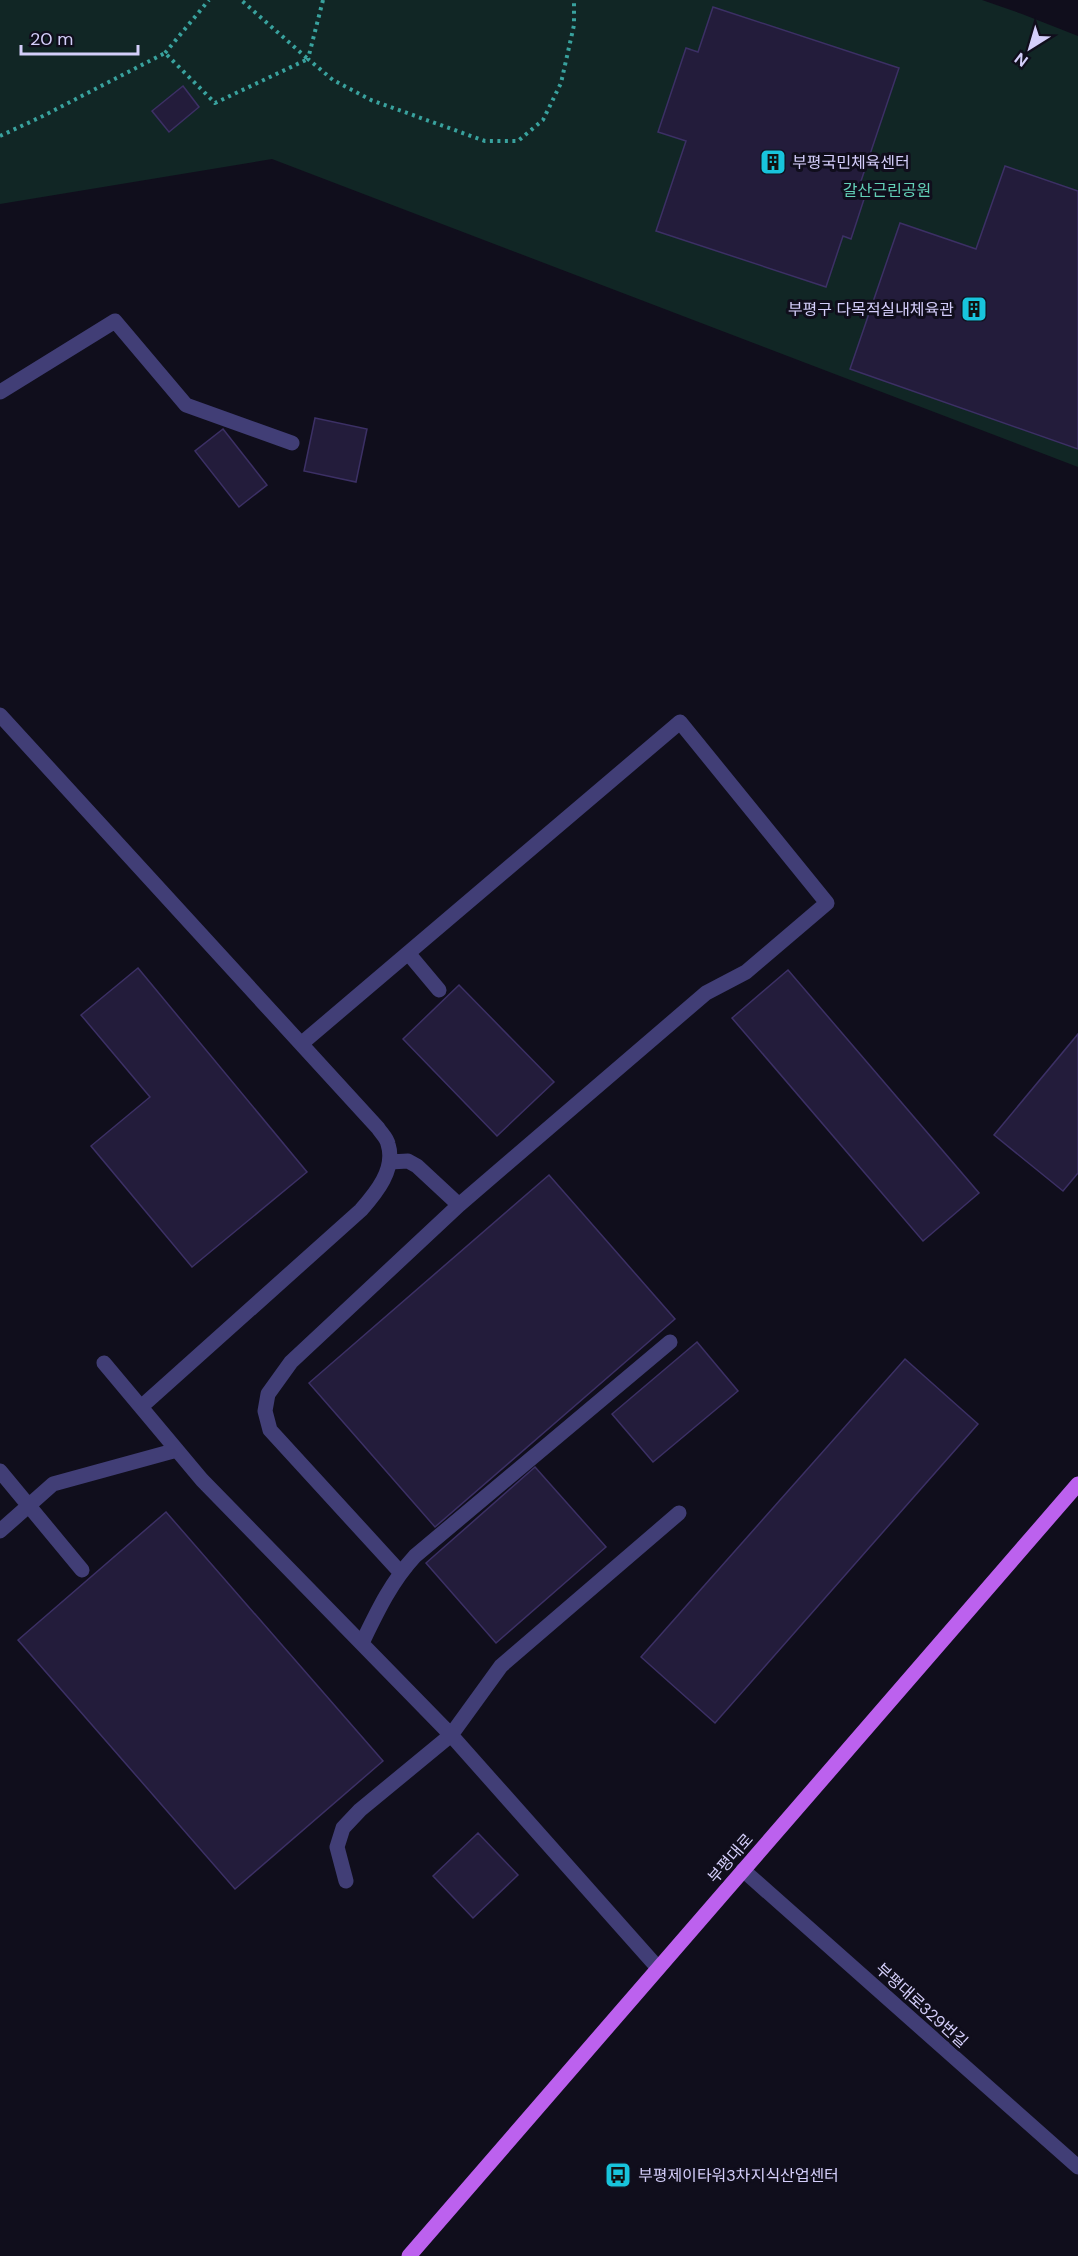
<svg xmlns="http://www.w3.org/2000/svg" width="1078" height="2256" viewBox="0 0 1078 2256" font-family="'DM Sans','Noto Sans KR',sans-serif">
<style>
.green{fill:#112625}
.building{fill:#231c3b;stroke:#3c3065;stroke-width:1.5}
.lines{fill:none;stroke-linecap:round;stroke-linejoin:round}
.path{stroke:#39a29e;stroke-width:4;stroke-dasharray:3 4.5;stroke-linecap:butt}
.minor{stroke:#413e76;stroke-width:15}
.major{stroke:#bc61ee;stroke-width:15}
.labels{text-anchor:middle;stroke-width:6;stroke-linejoin:round;paint-order:stroke}
.poi-label{font-size:16px;fill:#d4cefa;stroke:#100e1c;text-anchor:start}
.park-label{font-size:16px;fill:#63d1b8;stroke:#100e1c}
.street-label{font-size:16px;fill:#d4cefa;stroke:#100e1c}
</style>
<rect width="100%" height="100%" fill="#100e1c"/>
<!-- green -->
<path class="green" d="M0 0H982L1022 14 1078 36V467L272 159 0 204Z"/>
<!-- building -->
<path class="building" d="M713 7 899 68 860 184 868 187 851 239 843 236 826 287 656 231 686 141 658 132 686 48 698 52Z
M183 86 199 107 169 132 152 111Z
M1005 166 1078 191V449L850 369 900 223 976 249Z
M315 418 367 429 356 482 304 471Z
M223 429 267 485 239 507 195 451Z
M138 968 307 1172 192 1267 91 1146 150 1097 81 1015Z
M788 970 979 1193 923 1241 732 1018Z
M459 985 554 1082 497 1136 403 1039Z
M1078 1034V1173L1063 1191 994 1135Z
M549 1175 675 1319 435 1527 309 1383Z
M697 1342 738 1391 653 1462 612 1414Z
M905 1359 978 1424 715 1723 641 1657Z
M535 1467 606 1547 496 1643 426 1563Z
M166 1512 383 1761 235 1889 18 1640Z
M478 1833 518 1875 473 1918 433 1876Z"/>
<g class="lines">
<!-- path -->
<path class="path" d="M323 0 308 59 333 80 371 100 485 141H518L543 120 561 83 574 25V0
M165 53 209 0
M0 136 43 116 165 53 215 103 308 59 241 0"/>
<!-- minor -->
<path class="minor" d="M0 392 115 321 186 405 292 443
M0 715 378 1128C381 1133 387 1138 388 1144 396 1169 376 1193 361 1210L141 1407
M408 953 439 990
M301 1044 680 722 827 903 746 972 706 993 459 1205 417 1166 408 1161 390 1162
M104 1363 202 1480 451 1735 658 1968
M0 1471 82 1570
M0 1531 53 1484 177 1450
M400 1572 270 1430 265 1411 268 1394 291 1362 459 1205
M362 1643C377 1612 391 1582 415 1556L670 1342
M743 1870 1078 2167
M346 1881 337 1847 343 1828 360 1810 451 1735 501 1666 679 1513"/>
<!-- major -->
<path class="major" d="M409 2256 1078 1484"/>
</g>
<!-- icons -->
<defs>
<g id="building-square" transform="scale(1.35)"><rect x="-9" y="-9" width="18" height="18" rx="4" fill="#18c4dc" stroke="#100e1c"/><path d="M-4-6H4V6H1V3H-1V6H-4ZM-2.5-4.3h1.7v1.8h-1.7ZM.8-4.3h1.7v1.8H.8ZM-2.5-1h1.7V.8h-1.7ZM.8-1h1.7V.8H.8Z" fill="#111"/></g>
<g id="bus-square" transform="scale(1.35)"><rect x="-9" y="-9" width="18" height="18" rx="4" fill="#18c4dc" stroke="#100e1c"/><path d="M-5-6H5V4H4V6H2V4H-2V6H-4V4H-5ZM-3.5-4V0h7V-4ZM-3.5 1.2v1.5H-2V1.2ZM2 1.2v1.5H3.5V1.2Z" fill="#111"/></g>
</defs>
<g fill-rule="evenodd">
<use href="#building-square" x="773" y="162"/>
<use href="#building-square" x="974" y="309"/>
<use href="#bus-square" x="618" y="2175"/>
</g>
<g class="labels">
<!-- poi labels -->
<g class="poi-label">
<text x="792" y="168">부평국민체육센터</text>
<text x="954" y="315" text-anchor="end">부평구 다목적실내체육관</text>
<text x="638" y="2181">부평제이타워3차지식산업센터</text>
</g>
<!-- park labels -->
<g class="park-label">
<text x="887" y="196">갈산근린공원</text>
</g>
<!-- street labels -->
<g class="street-label">
<text transform="translate(730 1858) rotate(-49)" y="6">부평대로</text>
<text transform="translate(922 2005) rotate(42)" y="6">부평대로329번길</text>
</g>
</g>
<!-- north arrow -->
<g transform="translate(1030 48) rotate(217)" stroke="#100e1c" stroke-width="4.5" paint-order="stroke">
<path d="M0-4.5L10 22L0 15L-10 22Z" fill="#d4cefa"/>
<text y="-9" font-size="16" font-weight="bold" text-anchor="middle" fill="#d4cefa">N</text>
</g>
<!-- scale -->
<path d="M21 45v9h117v-9" fill="none" stroke="#d4cefa" stroke-width="3"/>
<text x="30" y="45" font-size="18" fill="#d4cefa" stroke="#100e1c" stroke-width="4.5" paint-order="stroke">20 m</text>
</svg>
